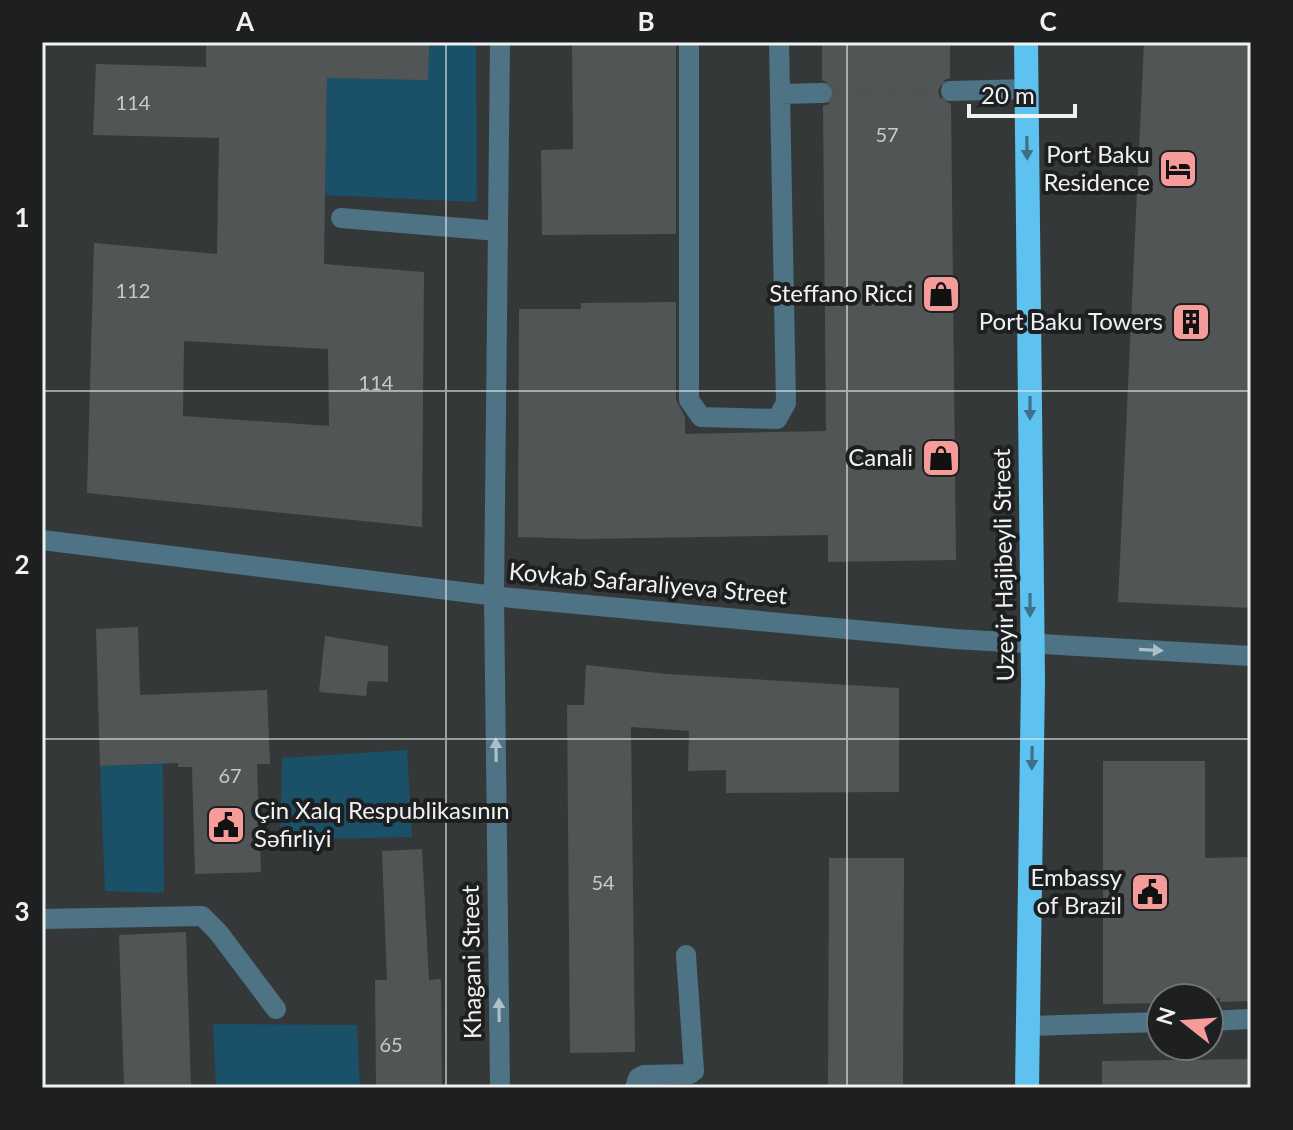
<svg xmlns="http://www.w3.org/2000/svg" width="1293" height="1130" viewBox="0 0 1293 1130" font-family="Lato,sans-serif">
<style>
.green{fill:#1a5068}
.building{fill:#525556;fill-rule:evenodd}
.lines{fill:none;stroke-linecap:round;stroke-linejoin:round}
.minor-tunnel{stroke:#515455;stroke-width:20;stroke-dasharray:20 10;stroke-linecap:butt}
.minor{stroke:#4d7385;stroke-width:20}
.highway{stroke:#5dc2f0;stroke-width:24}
.oneway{fill:#3e7088}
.oneway2{fill:#aebfc6}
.grid{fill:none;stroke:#eff1f2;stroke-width:2;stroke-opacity:0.55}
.labels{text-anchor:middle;stroke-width:8;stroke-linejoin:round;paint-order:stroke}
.number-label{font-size:20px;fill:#c8cacb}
.poi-label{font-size:24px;fill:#eff1f2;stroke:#1e1f20;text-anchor:end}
.street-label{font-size:24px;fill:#eff1f2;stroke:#1e1f20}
.neatline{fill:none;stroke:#eff1f2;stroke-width:3}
.grid-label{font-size:26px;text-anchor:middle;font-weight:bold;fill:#eff1f2}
</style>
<rect width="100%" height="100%" fill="#353839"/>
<!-- green -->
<path class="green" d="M429 42H476L477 202 325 195 327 78Z
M407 750 412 837 280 840 282 758Z
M163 764 164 893 105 891 100 766Z
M213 1024 357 1025 360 1088H216Z"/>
<!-- building -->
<path class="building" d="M206 42H429L428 80 327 78 325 195 324 264 424 272 422 527 87 493 94 243 217 254 219 138 93 135 96 64 206 67ZM184 341 328 349 329 426 183 416Z
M572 42H676V234L542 235 541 150 573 149Z
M822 42H950V78L944 80 938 91 940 98 951 104 956 560 828 562V535L584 539 518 537 519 309H581V303L676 302V400L685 417V434L826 431 823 106 829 104 835 93 833 86 822 80Z
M1144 42H1251V608L1118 602Z
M138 627 140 695 267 690 270 764H257L261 872 195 874 192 767H178V763L100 766 96 629Z
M325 636 388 646V682L368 681 366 696 319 692Z
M586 665 667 674 899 688V792L726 793V770L688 771 689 731 631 727 635 1052 570 1053 567 705H584Z
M1103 761H1205V858L1251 857V1001L1220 1002V998H1161V1003L1103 1004Z
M422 849 429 980 441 979 442 1088H376L375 980H387L382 851Z
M829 858H904L903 1088H828Z
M186 932 191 1088H124L119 935Z
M1251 1059V1088H1102V1061Z"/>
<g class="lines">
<!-- minor-tunnel -->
<path class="minor-tunnel" d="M822 93 951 91"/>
<!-- minor -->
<path class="minor" d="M500 42 494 596 500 1088
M689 42V400L701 417 777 419 786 403 779 42
M951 91 1027 89
M780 94 822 93
M341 218 498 231
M42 540 512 598 954 639 1251 656
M42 919 202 916 218 932 276 1009
M1209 1021 1251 1019
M1028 1026 1161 1022
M635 1088 638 1078 644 1075 690 1074 694 1071 686 955"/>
<!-- highway -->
<path class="highway" d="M1026 42 1033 680 1027 1088"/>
</g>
<!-- one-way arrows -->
<defs><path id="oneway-solid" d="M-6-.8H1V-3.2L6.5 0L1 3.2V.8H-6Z" transform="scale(2)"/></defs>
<g class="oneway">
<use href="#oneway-solid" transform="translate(1027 148) rotate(89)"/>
<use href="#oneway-solid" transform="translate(1030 408) rotate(90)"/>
<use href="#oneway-solid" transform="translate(1030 605) rotate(90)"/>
<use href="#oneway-solid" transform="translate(1032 758) rotate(91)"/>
</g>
<g class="oneway2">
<use href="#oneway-solid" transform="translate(1151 650) rotate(3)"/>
<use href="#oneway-solid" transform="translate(496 750) rotate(-91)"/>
<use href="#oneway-solid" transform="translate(499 1010) rotate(-91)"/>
</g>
<!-- grid -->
<path class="grid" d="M446 42V1088M847 42V1088M42 391H1251M42 739H1251"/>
<!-- icons -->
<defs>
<g id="hotel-square" transform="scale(2)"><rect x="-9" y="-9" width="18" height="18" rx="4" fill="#f59b9a" stroke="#1e1f20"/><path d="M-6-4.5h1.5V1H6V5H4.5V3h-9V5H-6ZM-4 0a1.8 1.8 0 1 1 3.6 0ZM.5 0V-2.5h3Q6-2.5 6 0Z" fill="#111"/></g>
<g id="shop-square" transform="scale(2)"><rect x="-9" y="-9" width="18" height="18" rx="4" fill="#f59b9a" stroke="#1e1f20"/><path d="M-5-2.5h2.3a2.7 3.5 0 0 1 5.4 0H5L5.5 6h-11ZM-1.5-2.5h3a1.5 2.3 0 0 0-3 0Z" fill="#111"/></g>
<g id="building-square" transform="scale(2)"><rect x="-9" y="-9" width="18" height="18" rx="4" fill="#f59b9a" stroke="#1e1f20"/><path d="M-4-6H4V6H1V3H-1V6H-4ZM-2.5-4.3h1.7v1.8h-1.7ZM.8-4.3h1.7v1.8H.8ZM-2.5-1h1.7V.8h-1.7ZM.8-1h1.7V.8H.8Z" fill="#111"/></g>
<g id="civic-square" transform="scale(2)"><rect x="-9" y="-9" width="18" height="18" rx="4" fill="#f59b9a" stroke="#1e1f20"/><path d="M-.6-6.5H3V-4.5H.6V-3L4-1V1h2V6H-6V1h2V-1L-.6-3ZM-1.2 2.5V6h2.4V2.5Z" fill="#111"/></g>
</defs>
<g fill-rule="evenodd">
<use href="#hotel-square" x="1178" y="169"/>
<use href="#shop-square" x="941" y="294"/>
<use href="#building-square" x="1191" y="322"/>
<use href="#shop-square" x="941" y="458"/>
<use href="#civic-square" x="226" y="825"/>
<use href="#civic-square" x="1150" y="892"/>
</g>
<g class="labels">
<!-- number labels -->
<g class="number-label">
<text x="133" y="110">114</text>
<text x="887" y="142">57</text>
<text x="133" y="298">112</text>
<text x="376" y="390">114</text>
<text x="230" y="783">67</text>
<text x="603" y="890">54</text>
<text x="391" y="1052">65</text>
</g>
<!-- poi labels -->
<g class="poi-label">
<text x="1150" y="163">Port Baku<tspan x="1150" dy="28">Residence</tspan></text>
<text x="913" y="302">Steffano Ricci</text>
<text x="1163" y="330">Port Baku Towers</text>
<text x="913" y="466">Canali</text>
<text x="254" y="819" text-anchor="start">Çin Xalq Respublikasının<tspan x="254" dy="28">Səfirliyi</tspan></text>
<text x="1122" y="886">Embassy<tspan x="1122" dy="28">of Brazil</tspan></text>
</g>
<!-- street labels -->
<g class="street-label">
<text transform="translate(1004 565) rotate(-91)" y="8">Uzeyir Hajibeyli Street</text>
<text transform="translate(648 584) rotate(5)" y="8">Kovkab Safaraliyeva Street</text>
<text transform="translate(472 962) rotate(-91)" y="8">Khagani Street</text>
</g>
</g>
<!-- border -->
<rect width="1293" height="1130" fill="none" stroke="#1e1f20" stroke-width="88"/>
<!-- north arrow -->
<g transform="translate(1185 1022) rotate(287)"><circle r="38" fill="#1e1f20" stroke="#727374" stroke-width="2"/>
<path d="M0-6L14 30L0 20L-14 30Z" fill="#f59b9a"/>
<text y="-12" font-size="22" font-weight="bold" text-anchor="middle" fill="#eff1f2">N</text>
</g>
<!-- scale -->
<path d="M969 104v12h106v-12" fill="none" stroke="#eff1f2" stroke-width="4"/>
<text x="981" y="104" font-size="24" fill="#eff1f2" stroke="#1e1f20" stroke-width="6" paint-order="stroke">20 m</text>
<rect x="44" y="44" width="1205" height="1042" class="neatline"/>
<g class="grid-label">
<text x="245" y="31">A</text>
<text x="646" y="31">B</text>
<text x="1048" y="31">C</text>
<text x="22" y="227">1</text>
<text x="22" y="574">2</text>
<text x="22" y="921">3</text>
</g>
</svg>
